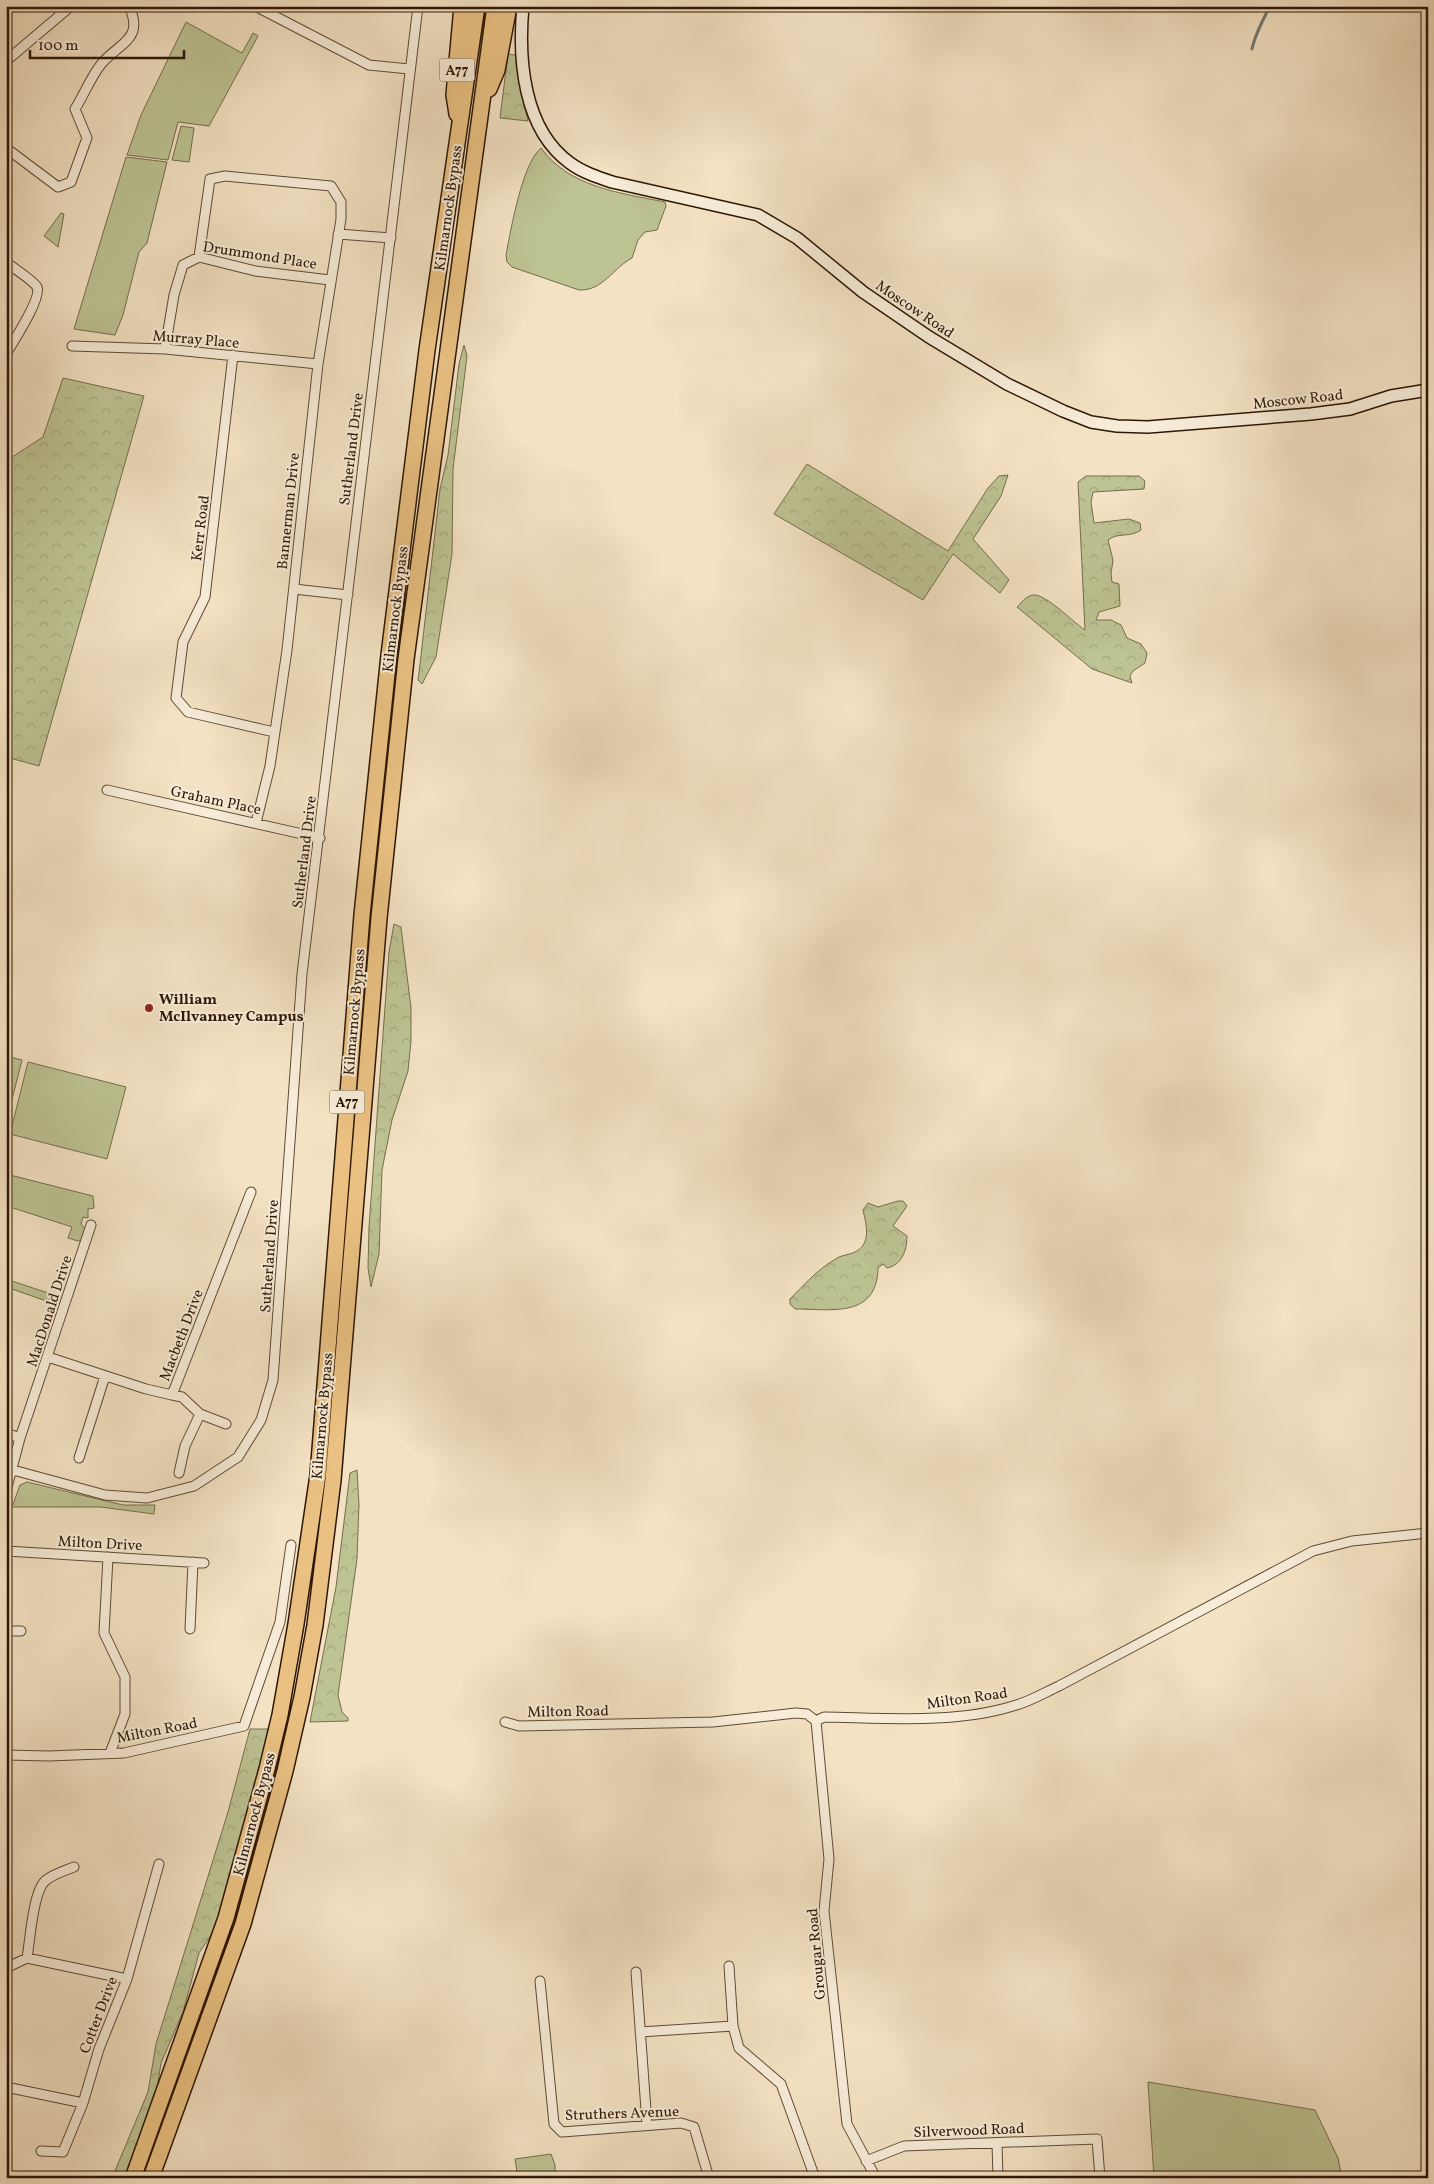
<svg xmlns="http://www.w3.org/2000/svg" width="1434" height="2184" viewBox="0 0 1434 2184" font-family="Vollkorn,serif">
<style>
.green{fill:#bdc393;stroke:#766d4c}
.forest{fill:url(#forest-crowns);stroke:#766d4c}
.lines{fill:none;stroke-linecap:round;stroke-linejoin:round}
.stream{stroke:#717a72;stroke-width:3}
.street-casing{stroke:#604a34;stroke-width:11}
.secondary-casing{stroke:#2f1705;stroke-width:14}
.highway-casing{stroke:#2f1705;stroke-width:18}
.street{stroke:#f7ecd8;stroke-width:9}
.secondary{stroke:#f7ecd8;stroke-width:11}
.highway{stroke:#eac182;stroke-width:15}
.poi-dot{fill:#8f2418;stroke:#f7ecd8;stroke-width:2}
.labels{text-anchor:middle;stroke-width:4;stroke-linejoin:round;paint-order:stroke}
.shield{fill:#f7ecd8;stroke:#6b5744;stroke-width:1}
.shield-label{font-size:14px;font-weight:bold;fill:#2f1705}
.street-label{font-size:15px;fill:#2f1705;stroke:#f7ecd8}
.poi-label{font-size:15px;font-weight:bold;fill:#2f1705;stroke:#f7ecd8;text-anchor:start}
</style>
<defs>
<pattern id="forest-crowns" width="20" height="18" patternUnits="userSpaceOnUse" patternTransform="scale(1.25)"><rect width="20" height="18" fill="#bdc393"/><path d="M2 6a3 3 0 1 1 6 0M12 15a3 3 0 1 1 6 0" fill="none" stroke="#a3a77d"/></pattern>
</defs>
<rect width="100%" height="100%" fill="#f3e2c3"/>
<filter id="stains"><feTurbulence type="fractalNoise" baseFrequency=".004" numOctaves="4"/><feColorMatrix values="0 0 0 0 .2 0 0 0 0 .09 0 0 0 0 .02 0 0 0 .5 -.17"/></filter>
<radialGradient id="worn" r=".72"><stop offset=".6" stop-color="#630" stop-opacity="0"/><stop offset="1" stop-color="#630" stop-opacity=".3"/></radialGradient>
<!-- green -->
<path class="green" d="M186 22 242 53 253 33 258 36 209 126 178 122 168 160 127 155 141 115Z
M181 126 194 128 189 162 172 160Z
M541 148C569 187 620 193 665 202L666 206 657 230 645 232 638 240 632 258C613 268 603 291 579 290L512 267 507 262 506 255C511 229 522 164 541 148Z
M126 157 167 162 147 243 139 252 123 315 115 335 74 329Z
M61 213 64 214 58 247 44 236Z
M6 1056 22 1060 6 1123Z
M28 1062 126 1087 107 1159 10 1134Z
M6 1174 93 1196 94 1208 88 1209V1218L83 1217 81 1224 86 1230 84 1240 78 1241 68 1238 72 1227 7 1206 6 1208Z
M12 1281 51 1294 49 1302 9 1288Z
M27 1482 123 1505H155L154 1514 101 1507H12L20 1485Z
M1148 2082 1315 2110 1338 2158 1342 2178H1154Z
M551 2154 555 2165V2178H518L515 2159Z"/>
<!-- forest -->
<path class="forest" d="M508 54 515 55 519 62 520 88 528 121 500 118Z
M464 345 467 356 453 469 452 554 436 657 422 684 418 680 419 673 440 489 448 455 459 364Z
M63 378 144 396 39 766 6 757V461L43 437Z
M807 464 948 551 988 488 999 476 1008 475 1001 496 973 539 1009 580 1000 593 953 554 923 600 774 514Z
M1086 476H1139L1145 481 1144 489 1093 492 1091 502 1094 523 1129 519 1140 523 1141 530C1130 538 1118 532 1108 540L1113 560 1111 574 1112 582 1119 584 1120 606 1099 612 1096 620H1111L1121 625 1127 638 1141 644 1147 653 1145 663 1133 671 1130 676 1132 683 1092 669 1017 607C1021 603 1026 596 1033 595 1045 593 1074 623 1085 630L1078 482Z
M394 924 401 927 411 1008V1041L408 1071 392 1120 382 1170 379 1254 371 1287 368 1268 369 1227 389 952Z
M898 1201H903L907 1206 893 1226 907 1236C907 1250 902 1265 887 1268L883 1264 878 1268C877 1319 830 1309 795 1309L790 1304V1299C804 1285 817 1270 834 1260 840 1255 849 1255 855 1252 872 1244 866 1223 863 1210L868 1203 878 1207Z
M357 1470 359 1505 357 1559 338 1695 342 1712 348 1718V1721L310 1722 336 1587 350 1473Z
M250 1729H271L220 1922 199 1953 183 2012 161 2063 155 2102 128 2178H112L148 2092 156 2044 228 1812Z"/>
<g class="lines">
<!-- stream -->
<path class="stream" d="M1252 49C1255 34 1263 20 1270 6"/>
<!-- street casing -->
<g class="street-casing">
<path id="street" d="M255 6 369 65 409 69
M6 61 71 6
M6 148 58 187 71 182 87 138 75 109C84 95 92 74 103 62 121 42 144 39 129 6
M338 234 391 238
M199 257 210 179 225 176 331 186 341 202V219L318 364 287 650 270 766 256 823
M6 262C13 268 33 280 37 287 42 298 13 342 6 354
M72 346 165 349 318 364
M165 349 174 295 183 265 199 257 255 271 330 280
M233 355 205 597 183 642 176 698 188 712 274 732
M294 589 348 595
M107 790 320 838
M48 1357 146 1389 172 1395 251 1192
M172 1395 182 1397 200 1414 226 1424
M6 1433 20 1438
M79 1458 105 1376
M13 1470 105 1495 147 1498 194 1486 238 1457 261 1420 273 1380 302 974 418 6
M179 1473 185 1446 200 1414
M6 1491 20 1438 91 1225
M6 1551 204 1563
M108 1557 104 1633 125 1677V1714L110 1753
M190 1629 193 1562
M6 1631H21
M816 1721 824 1717C885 1718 955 1724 1013 1706 1029 1702 1044 1693 1059 1686L1313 1551 1352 1541 1428 1533
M816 1721 829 1859 824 1911 847 2124 876 2178
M505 1722 519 1726 713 1722 796 1713 807 1714 816 1721
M6 1755 49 1756 124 1753 244 1726 280 1622 291 1545
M27 1958C30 1941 33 1892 45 1881 53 1874 64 1871 74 1867
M729 1966 733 2026 739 2048 781 2084 815 2178
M6 1968 27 1958 127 1979
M636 1972 647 2124
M540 1981 554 2124 562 2132 681 2123 694 2127 709 2178
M640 2032 733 2026
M6 2087 83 2103
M997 2143 998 2178
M41 2151 63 2152 83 2103 99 2049 127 1979 159 1864
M866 2161 904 2146 1097 2139 1100 2178"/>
</g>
<!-- secondary casing -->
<g class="secondary-casing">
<path id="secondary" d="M523 6C518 59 523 129 570 163 582 172 597 177 612 182L758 215 797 238 863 292 929 337 1007 384 1063 411 1091 422 1117 426 1148 427 1311 414 1350 409 1391 396 1428 390"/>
</g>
<!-- highway casing -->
<g class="highway-casing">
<path id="highway" d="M489 89 497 70 509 6
M457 114 454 95 462 6
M133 2178 226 1918 267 1769 280 1715 296 1624 318 1475 362 915 389 655 427 350 477 6
M151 2178 243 1924 285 1771 302 1697 315 1625 333 1480 379 918 406 659 495 6"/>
</g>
<!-- street -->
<use href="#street" class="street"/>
<!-- secondary -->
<use href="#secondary" class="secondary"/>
<!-- highway -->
<use href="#highway" class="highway"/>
</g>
<!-- markers -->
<circle class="poi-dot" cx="149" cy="1008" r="5"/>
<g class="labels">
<!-- shield labels -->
<g class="shield">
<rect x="439.5" y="58.5" width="35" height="23" rx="4"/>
<rect x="329.5" y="1090.5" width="35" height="23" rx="4"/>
</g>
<g class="shield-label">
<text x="457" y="75">A77</text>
<text x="347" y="1107">A77</text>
</g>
<!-- street labels -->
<g class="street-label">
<text transform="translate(448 208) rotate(-82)" y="5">Kilmarnock Bypass</text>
<text transform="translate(260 255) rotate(9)" y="5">Drummond Place</text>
<text transform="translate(915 309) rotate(34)" y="5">Moscow Road</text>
<text transform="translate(196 339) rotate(5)" y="5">Murray Place</text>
<text transform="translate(1298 399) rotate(-6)" y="5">Moscow Road</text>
<text transform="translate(351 449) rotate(-83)" y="5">Sutherland Drive</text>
<text transform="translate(288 511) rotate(-84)" y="5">Bannerman Drive</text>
<text transform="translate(200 528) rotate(-83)" y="5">Kerr Road</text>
<text transform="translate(395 609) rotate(-83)" y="5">Kilmarnock Bypass</text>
<text transform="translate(216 800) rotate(12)" y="5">Graham Place</text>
<text transform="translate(304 852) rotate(-83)" y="5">Sutherland Drive</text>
<text transform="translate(354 1012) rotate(-85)" y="5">Kilmarnock Bypass</text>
<text transform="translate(269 1256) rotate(-86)" y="5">Sutherland Drive</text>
<text transform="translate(49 1311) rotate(-72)" y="5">MacDonald Drive</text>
<text transform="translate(181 1335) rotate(-69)" y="5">Macbeth Drive</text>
<text transform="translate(322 1416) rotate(-85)" y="5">Kilmarnock Bypass</text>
<text transform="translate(100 1543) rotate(3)" y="5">Milton Drive</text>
<text transform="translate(967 1698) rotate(-8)" y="5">Milton Road</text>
<text transform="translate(568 1711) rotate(-1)" y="5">Milton Road</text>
<text transform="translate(157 1730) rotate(-11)" y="5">Milton Road</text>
<text transform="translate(254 1814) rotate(-75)" y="5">Kilmarnock Bypass</text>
<text transform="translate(816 1954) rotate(-95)" y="5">Grougar Road</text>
<text transform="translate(98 2015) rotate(-69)" y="5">Cotter Drive</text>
<text transform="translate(622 2113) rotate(-2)" y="5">Struthers Avenue</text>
<text transform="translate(969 2130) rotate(-2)" y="5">Silverwood Road</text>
</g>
<!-- poi labels -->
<g class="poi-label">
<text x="159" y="1004">William<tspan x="159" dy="17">McIlvanney Campus</tspan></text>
</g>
</g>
<!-- margin -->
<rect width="1434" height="2184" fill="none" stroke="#f3e2c3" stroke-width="25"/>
<rect x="8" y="8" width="1419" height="2169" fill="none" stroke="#2f1705" stroke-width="2.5"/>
<rect x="12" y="12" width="1409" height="2159" fill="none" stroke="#2f1705"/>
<!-- scale -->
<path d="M30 50v8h154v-8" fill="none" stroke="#2f1705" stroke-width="2.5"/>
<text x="38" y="50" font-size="15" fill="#2f1705" stroke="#f7ecd8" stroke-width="4" paint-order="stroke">100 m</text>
<rect width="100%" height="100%" filter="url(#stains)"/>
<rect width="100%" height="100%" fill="url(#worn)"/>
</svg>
